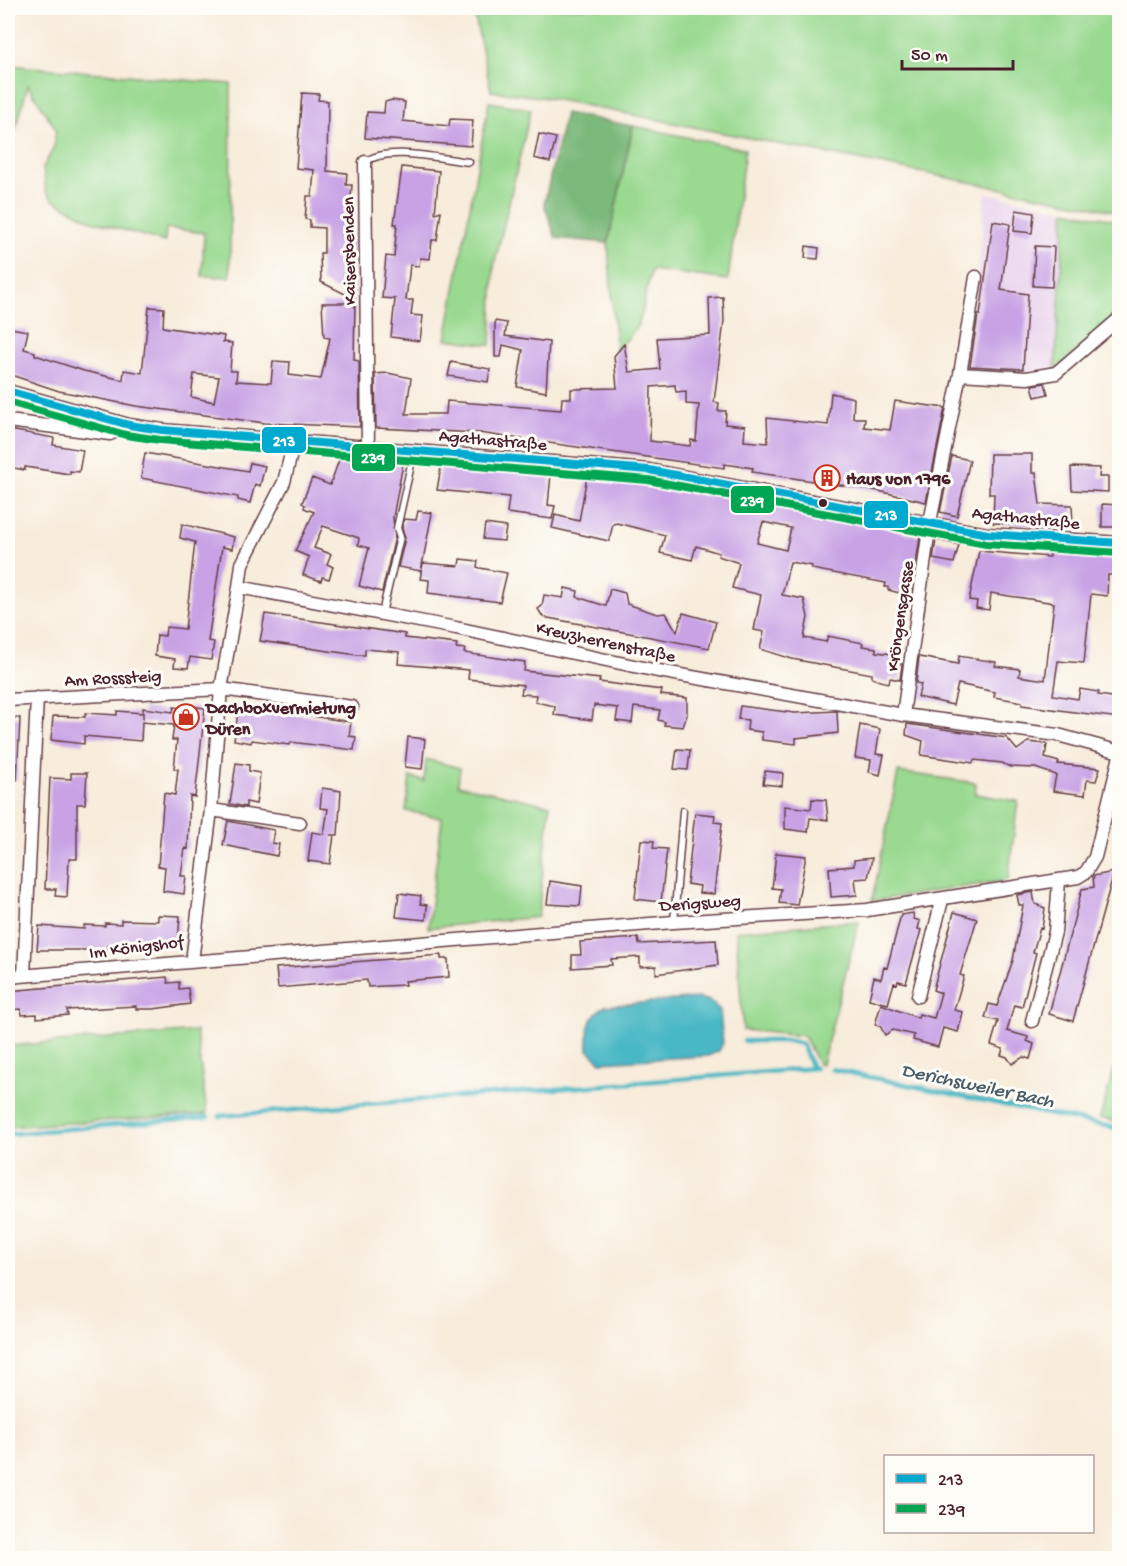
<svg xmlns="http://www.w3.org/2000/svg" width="1127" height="1566" viewBox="0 0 1127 1566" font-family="'Gochi Hand',sans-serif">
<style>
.built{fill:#ead1ed}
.green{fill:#99d990;stroke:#727c5e;stroke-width:1.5}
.forest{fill:#7ab97a;stroke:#626c52;stroke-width:1.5}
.water{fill:#4ab8c5;stroke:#4a6c78;stroke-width:1.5}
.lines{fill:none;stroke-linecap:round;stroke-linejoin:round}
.stream{stroke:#4ab8c5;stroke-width:4.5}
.building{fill:#c8a2e5;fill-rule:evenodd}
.service-casing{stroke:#643e45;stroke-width:9}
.minor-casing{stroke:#643e45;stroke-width:15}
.service{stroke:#fff;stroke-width:6}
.minor{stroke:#fff;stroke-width:12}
.bus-1-casing{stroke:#fdfcf7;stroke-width:12}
.bus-2-casing{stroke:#fdfcf7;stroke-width:12}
.bus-1{stroke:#00a9ce;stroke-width:8}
.bus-2{stroke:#00a651;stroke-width:8}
.bus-dot{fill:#4a1f2b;stroke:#fdfcf7;stroke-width:2}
.labels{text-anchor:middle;stroke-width:6;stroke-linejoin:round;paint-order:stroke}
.street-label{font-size:18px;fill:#4a1f2b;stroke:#fdfcf7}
.poi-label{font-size:18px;font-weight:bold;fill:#4a1f2b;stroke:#fdfcf7;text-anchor:start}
.water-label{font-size:20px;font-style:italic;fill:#4a5c69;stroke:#fdfcf7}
.line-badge{stroke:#fdfcf7;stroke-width:2}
.badge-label{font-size:16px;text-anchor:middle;font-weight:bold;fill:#fff}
</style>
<rect width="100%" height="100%" fill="#fdfcf7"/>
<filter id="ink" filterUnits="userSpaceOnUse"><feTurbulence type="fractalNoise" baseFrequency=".0167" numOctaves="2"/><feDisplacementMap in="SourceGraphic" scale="12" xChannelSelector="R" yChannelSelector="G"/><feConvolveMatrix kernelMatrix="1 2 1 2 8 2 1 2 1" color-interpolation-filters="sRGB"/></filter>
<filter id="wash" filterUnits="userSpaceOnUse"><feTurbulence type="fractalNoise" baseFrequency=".008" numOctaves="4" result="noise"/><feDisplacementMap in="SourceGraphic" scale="24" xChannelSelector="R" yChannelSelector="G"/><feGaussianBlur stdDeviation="1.35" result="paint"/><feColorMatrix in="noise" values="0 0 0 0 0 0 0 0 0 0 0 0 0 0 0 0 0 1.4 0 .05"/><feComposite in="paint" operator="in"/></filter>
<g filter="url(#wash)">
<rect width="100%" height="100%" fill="#f8ecdb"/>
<!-- built -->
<path class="built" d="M986 193 1065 210 1055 370 1043 374 964 372 978 278Z"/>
<!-- green -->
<path class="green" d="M473 8H1119V212L548 98 491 91Z
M8 65 231 84 230 277 202 276 204 233 166 228 165 242 92 221 53 200 46 191 43 168 54 147 56 129 28 85 15 131 8 137Z
M489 102 531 109 494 266 491 345 446 339Z
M633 126 745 149 728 280 652 270C638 309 652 318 616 350L608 243Z
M1065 210 1119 221V314L1055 370Z
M426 759 460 768 458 785 550 805 538 917 428 928 442 818 406 811 410 777 424 781Z
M898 772 976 783 975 794 1018 801 1008 880 872 901Z
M859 921 822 1064H818L804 1036 743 1030 736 931Z
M196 1031 207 1114 8 1127V1046Z
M1119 1053V1123L1100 1118Z"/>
<!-- forest -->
<path class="forest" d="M565 113 633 126 608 243 556 238 544 204Z"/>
<!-- water -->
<path class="water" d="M698 998 710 1001 720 1010 723 1043 719 1051 708 1056 601 1062 588 1050C587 1030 587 1017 605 1006Z"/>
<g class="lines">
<!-- stream -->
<path class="stream" d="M744 1041H790L802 1044 812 1068
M831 1069 1120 1129
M220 1116 815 1068
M8 1134 208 1117"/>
</g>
<g id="blocks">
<!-- building -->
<path class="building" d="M302 93 319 94 318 100 328 101 327 171 347 173 346 185H352L348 233 353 232 355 299 321 282 320 253H324V228L310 227V220L305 219 307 196H312L314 170 296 168Z
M392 100 405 102 403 121 449 126 450 119 473 120 471 146 365 138 367 112 384 113 385 102Z
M539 134 556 138 550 162 534 158Z
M402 167 439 171 435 213 441 211 437 240H432L430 259 420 258 419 266 410 265 406 300H413L411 315 423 316 420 341 391 337 395 299 382 298 386 256 394 257 397 224H394Z
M1016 210 1034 213 1032 233 1014 231Z
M993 221 1010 224 1001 290 1028 294 1023 369 970 366 978 315H980Z
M806 246 819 248 818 259 805 258Z
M1035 246 1054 247 1052 287 1033 286Z
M723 297 724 321 714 402 719 403 718 411H726L725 424 745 426 744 441 768 443 767 418 828 425 831 393 854 398 853 418H865L864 427 890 430 895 401 945 408 926 502 874 490 752 472 753 468 724 464V468L479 433 376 428 375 374 388 373 411 378 406 414H446L447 401 561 410 562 398H571V389L617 388 614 356 624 344 629 372 660 369 657 338 710 335 709 298ZM675 385 676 392 686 391V404L699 405 696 441 691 440 690 446 650 441 651 387Z
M322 303H355L354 360 359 361 360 427 265 423 136 406 59 391 8 374 10 328 28 331 24 349 35 352V355L84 371 123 380 124 370 142 373 149 307 164 308 163 327 224 336 223 342 232 343 230 371H237L236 381 271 383 273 361 290 362 289 375 321 379 330 338 324 337ZM194 374 219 377 214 402 191 397Z
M495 321 507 323 505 336 549 342 546 392 517 387 523 350 503 345 501 357H495Z
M451 362 490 369 488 382 448 376Z
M1045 383 1048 394 1035 397 1032 385Z
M10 430 54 438 53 445 83 450 79 472 70 471V474L25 467V470L8 467Z
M145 453 248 471 250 463 265 466 260 486 255 484 250 503 238 500V497L141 478Z
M990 454H1032V473H1036L1040 504 1072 505 1073 526 993 523 994 494H989Z
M952 456 970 460 957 516 940 512Z
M339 460 403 464 393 517 395 537 382 592 359 586 369 548 358 545 359 538 323 526 314 548 331 554 327 564 333 567 329 579 322 577 321 581 303 575 309 557 295 551 314 512 304 508 305 505 302 503 312 478 330 485Z
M441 467 551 474 548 505 555 506 552 519 507 513 509 497 437 490Z
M1071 467 1100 468 1099 477H1108V492L1072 490Z
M587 476 655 485 710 496 711 493 725 495 780 503 920 536 911 596 888 590V587H885L886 583 812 569V566L790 562 782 595 804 599 808 617 804 638 826 642 828 636 863 643 862 646 876 648V652L894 654 892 662 902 664 900 680 890 678 889 683 880 681 872 678V674L792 659 760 649 764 632 754 630 761 595 732 588 739 563 718 556 719 553 696 546 692 560 660 553 665 535 617 523 613 524 609 541 552 528 555 515 579 521ZM763 522 791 528 786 550 757 543Z
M1102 504 1119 505V527H1102Z
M418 511 432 513 421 571 398 567 405 538 402 528 404 519 416 520Z
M182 524 234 537 232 549 222 547 208 641 214 642 211 660 190 657 188 668 174 667 175 659 155 656 157 635 165 636 166 627 185 629 195 542 180 538Z
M485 524 506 527 504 541 483 539Z
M936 540 959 545 954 563 933 559Z
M979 551 1049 557V553L1060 552 1119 554V575H1108L1107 596 1091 594 1084 663 1058 661 1053 695 1078 699 1080 689 1099 692 1098 695 1119 698V718L1022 705V702L994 697 995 692 958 684 953 705 918 697 921 684 916 683 919 657 958 664 959 656 996 662 995 666 1020 669 1019 676 1045 680 1054 603 991 593 989 610 976 608 977 601 969 600Z
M460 559 478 561 477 567 480 568 507 573 500 602 428 593 429 580 420 579 423 563 459 566Z
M565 588 578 591 577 597 606 606 610 589 625 593 627 604 657 614 666 613 677 632 683 613 716 622 709 648 543 617 538 609 542 606 544 595 563 598Z
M265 614 405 634V638L457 644 456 648 465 649 464 653 525 662 524 671 600 679 599 682 662 690 661 695 687 698V715L683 727 664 725 665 722 658 720 660 710 634 707 632 723 616 721 618 708 594 705 592 720 554 715 555 706 535 702 536 695 521 694 523 685 468 679 469 670 398 664 399 652 365 649V655H357L260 641Z
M189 706 205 708 195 797 190 796 188 849 185 848 181 876H186L184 894 163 891 165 867 158 866 164 793 175 795 178 769H174L177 740H172L174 725 142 722 141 741 84 736V744L51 740 53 716 85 717V713L117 715V711L143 713V719V708L173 712 174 707 189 709Z
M243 706 351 722 349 736 356 737 354 750 291 742 290 745 252 740 251 743 234 740 238 712 242 713Z
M740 706 795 713 837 711 838 733 796 738V744L762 740V732L747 730 748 720 738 719Z
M8 717 20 718 17 780 8 779Z
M907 724 1007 738 1017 750 1028 742 1047 744 1045 758 1059 762 1058 764 1100 768 1096 781 1087 780 1085 795 1053 791 1056 775 1035 768 1010 767 1002 763 974 760 973 763 921 755 923 741 906 735Z
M860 725 880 729 876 754 884 755 880 775 869 772 871 760 855 758Z
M408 737 425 739 422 769 405 767Z
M677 749 690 750 688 770 674 769Z
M236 763 249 765V771L260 773 256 804 246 802V807L230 804Z
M765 771 783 773 782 786 763 784Z
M71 773H87L85 804H77V859H69L67 897 55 896 56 889H45L50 778 71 779Z
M322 788 341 791 338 835H330H334L330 864 308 861 312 832 324 834 328 809 320 808Z
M812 799 826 800 828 820 810 818 808 832 785 829V806L811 809Z
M695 813 715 815 714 822 722 823 714 894 699 893 700 886 687 884Z
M228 821 274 830 272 843 279 844 277 856 223 845Z
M641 840 654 841 653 848 667 849 661 902 635 899Z
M776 853 806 856 797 905 779 903 781 889 772 888Z
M872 858 868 878 855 879 857 895 831 897 829 868 854 866V860Z
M1114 872 1073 1021 1049 1014 1082 889 1094 887 1093 876Z
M550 881 582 886 580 906 547 904Z
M1033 892 1035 904 1045 908 1042 929 1040 928 1033 952 1036 953 1022 1007 1014 1005 1007 1031 1028 1037 1027 1041 1034 1044 1030 1059 1023 1057 1012 1064 1007 1057 1001 1055 1003 1049 991 1045 998 1021 985 1018 989 1004 997 1006 1013 960 1023 905H1019L1017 895Z
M399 893 421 896 420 904 427 905 426 920 396 917Z
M954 912 977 919 960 975 964 976 954 1010 963 1012 958 1032 943 1028 938 1047 913 1040 914 1035 893 1030 885 1035 880 1026 875 1025 881 1004 918 1018 919 1014 934 1018 941 993 933 990Z
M913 913 914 919 920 921 918 929 921 930 906 983 898 981 897 984 894 983 888 1004 869 999 874 977 881 979 884 967 887 968 901 915Z
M158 915 180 916 178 943 139 941V947L107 945 106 950H37L39 926 84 929V925L105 926V923L121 924V920L158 921Z
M638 938 639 944 716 940 718 965 656 974V966L640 967V957L611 959 612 965 572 968V955H581L580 942Z
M441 955V959H448L449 977 405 981 406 985 383 986 368 987 367 980 278 988 276 968Z
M167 977 168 983 179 982V989L188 988 190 1004 153 1009H136V1006L67 1010 68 1015 37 1018V1014L22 1015 21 1009 8 1010V991Z"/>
</g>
</g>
<g filter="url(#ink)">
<use href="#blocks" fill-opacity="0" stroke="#643e45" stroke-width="1.5"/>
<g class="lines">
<!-- service casing -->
<g class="service-casing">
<path id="service" d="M365 162C388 145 441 159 469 162
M382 613 400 537 397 528 414 451
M674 922 683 811"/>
</g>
<!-- minor casing -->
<g class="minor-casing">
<path id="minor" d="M365 162 368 447
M960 374 1027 378 1056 373 1120 318
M8 391 129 425 162 430 649 470 988 534 1120 543
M8 421 110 434 129 425
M294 442 284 482 242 564 239 587 456 628 653 670 903 715 1058 735 1120 752
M8 700 221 689 352 707
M903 715 930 522 960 374 976 277
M211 810 300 823
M192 961 211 810 221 689 239 587
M24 975 37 698
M8 977 674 922 867 910 1078 877 1086 872 1095 857 1120 756
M918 996 942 900
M1032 1021 1055 932 1059 881"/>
</g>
<!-- service -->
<use href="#service" class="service"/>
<!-- minor -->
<use href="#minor" class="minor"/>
<!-- bus-1 casing -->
<g class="bus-1-casing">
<path id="bus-1" d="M8 391 129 425 162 430 649 470 988 534 1120 543"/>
</g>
<!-- bus-2 casing -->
<g class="bus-2-casing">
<path id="bus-2" d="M8 402 126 435 160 440 648 480 986 544 1119 553"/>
</g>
<!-- bus-1 -->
<use href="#bus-1" class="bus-1"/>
<!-- bus-2 -->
<use href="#bus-2" class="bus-2"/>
</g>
</g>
<!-- icons -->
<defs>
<g id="building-ring" transform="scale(1.35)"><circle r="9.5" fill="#fdfcf7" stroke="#c8321e" stroke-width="1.5"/><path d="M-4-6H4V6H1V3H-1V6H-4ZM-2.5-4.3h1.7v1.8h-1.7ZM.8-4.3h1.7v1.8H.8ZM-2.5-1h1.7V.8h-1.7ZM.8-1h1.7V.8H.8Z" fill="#c8321e"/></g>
<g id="shop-ring" transform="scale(1.35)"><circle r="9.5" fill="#fdfcf7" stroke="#c8321e" stroke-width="1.5"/><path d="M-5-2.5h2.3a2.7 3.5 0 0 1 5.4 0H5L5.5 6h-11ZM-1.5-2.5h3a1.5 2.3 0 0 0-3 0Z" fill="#c8321e"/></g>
</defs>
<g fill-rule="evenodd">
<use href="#building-ring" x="827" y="478"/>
<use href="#shop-ring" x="186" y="717"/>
</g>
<!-- markers -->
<circle class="bus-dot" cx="823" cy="503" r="5"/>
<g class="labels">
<!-- street labels -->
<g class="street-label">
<text transform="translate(348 251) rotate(-91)" y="6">Kaisersbenden</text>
<text transform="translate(493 439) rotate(5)" y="6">Agathastraße</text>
<text transform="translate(1026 517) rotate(6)" y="6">Agathastraße</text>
<text transform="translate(899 616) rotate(-82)" y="6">Kröngensgasse</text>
<text transform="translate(606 641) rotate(12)" y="6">Kreuzherrenstraße</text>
<text transform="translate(113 677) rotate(-3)" y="6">Am Rosssteig</text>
<text transform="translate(700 902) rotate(-4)" y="6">Derigsweg</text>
<text transform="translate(136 946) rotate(-7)" y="6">Im Königshof</text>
</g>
<!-- poi labels -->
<g class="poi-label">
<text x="846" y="484">Haus von 1796</text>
<text x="206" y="713">Dachboxvermietung<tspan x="206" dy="21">Düren</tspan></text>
</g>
<!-- water labels -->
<g class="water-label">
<text transform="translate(978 1084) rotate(12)" y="7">Derichsweiler Bach</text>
</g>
</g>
<g class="line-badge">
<rect x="261" y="426" width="46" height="28" rx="6" fill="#00a9ce"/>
<rect x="351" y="443" width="45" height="29" rx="6" fill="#00a651"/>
<rect x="730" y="485" width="45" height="29" rx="6" fill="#00a651"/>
<rect x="863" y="500" width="46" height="29" rx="6" fill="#00a9ce"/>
</g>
<g class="badge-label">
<text x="284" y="446">213</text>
<text x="373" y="463">239</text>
<text x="752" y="506">239</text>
<text x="886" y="520">213</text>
</g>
<!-- margin -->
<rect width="1127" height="1566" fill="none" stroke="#fdfcf7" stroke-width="30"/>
<!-- legend -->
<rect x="884" y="1455" width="210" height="78" fill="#fdfcf7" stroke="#b5a4a5" stroke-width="1.5"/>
<rect x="896" y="1474" width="30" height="9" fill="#00a9ce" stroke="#b5a4a5" stroke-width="1.5"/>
<text x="938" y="1485" font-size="18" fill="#4a1f2b">213</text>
<rect x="896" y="1504" width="30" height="9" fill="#00a651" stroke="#b5a4a5" stroke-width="1.5"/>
<text x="938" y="1515" font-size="18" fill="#4a1f2b">239</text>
<!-- scale -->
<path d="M902 60v9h111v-9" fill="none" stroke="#4a1f2b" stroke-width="3"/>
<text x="911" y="60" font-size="18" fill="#4a1f2b" stroke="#fdfcf7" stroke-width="4.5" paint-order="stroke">50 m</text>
</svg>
